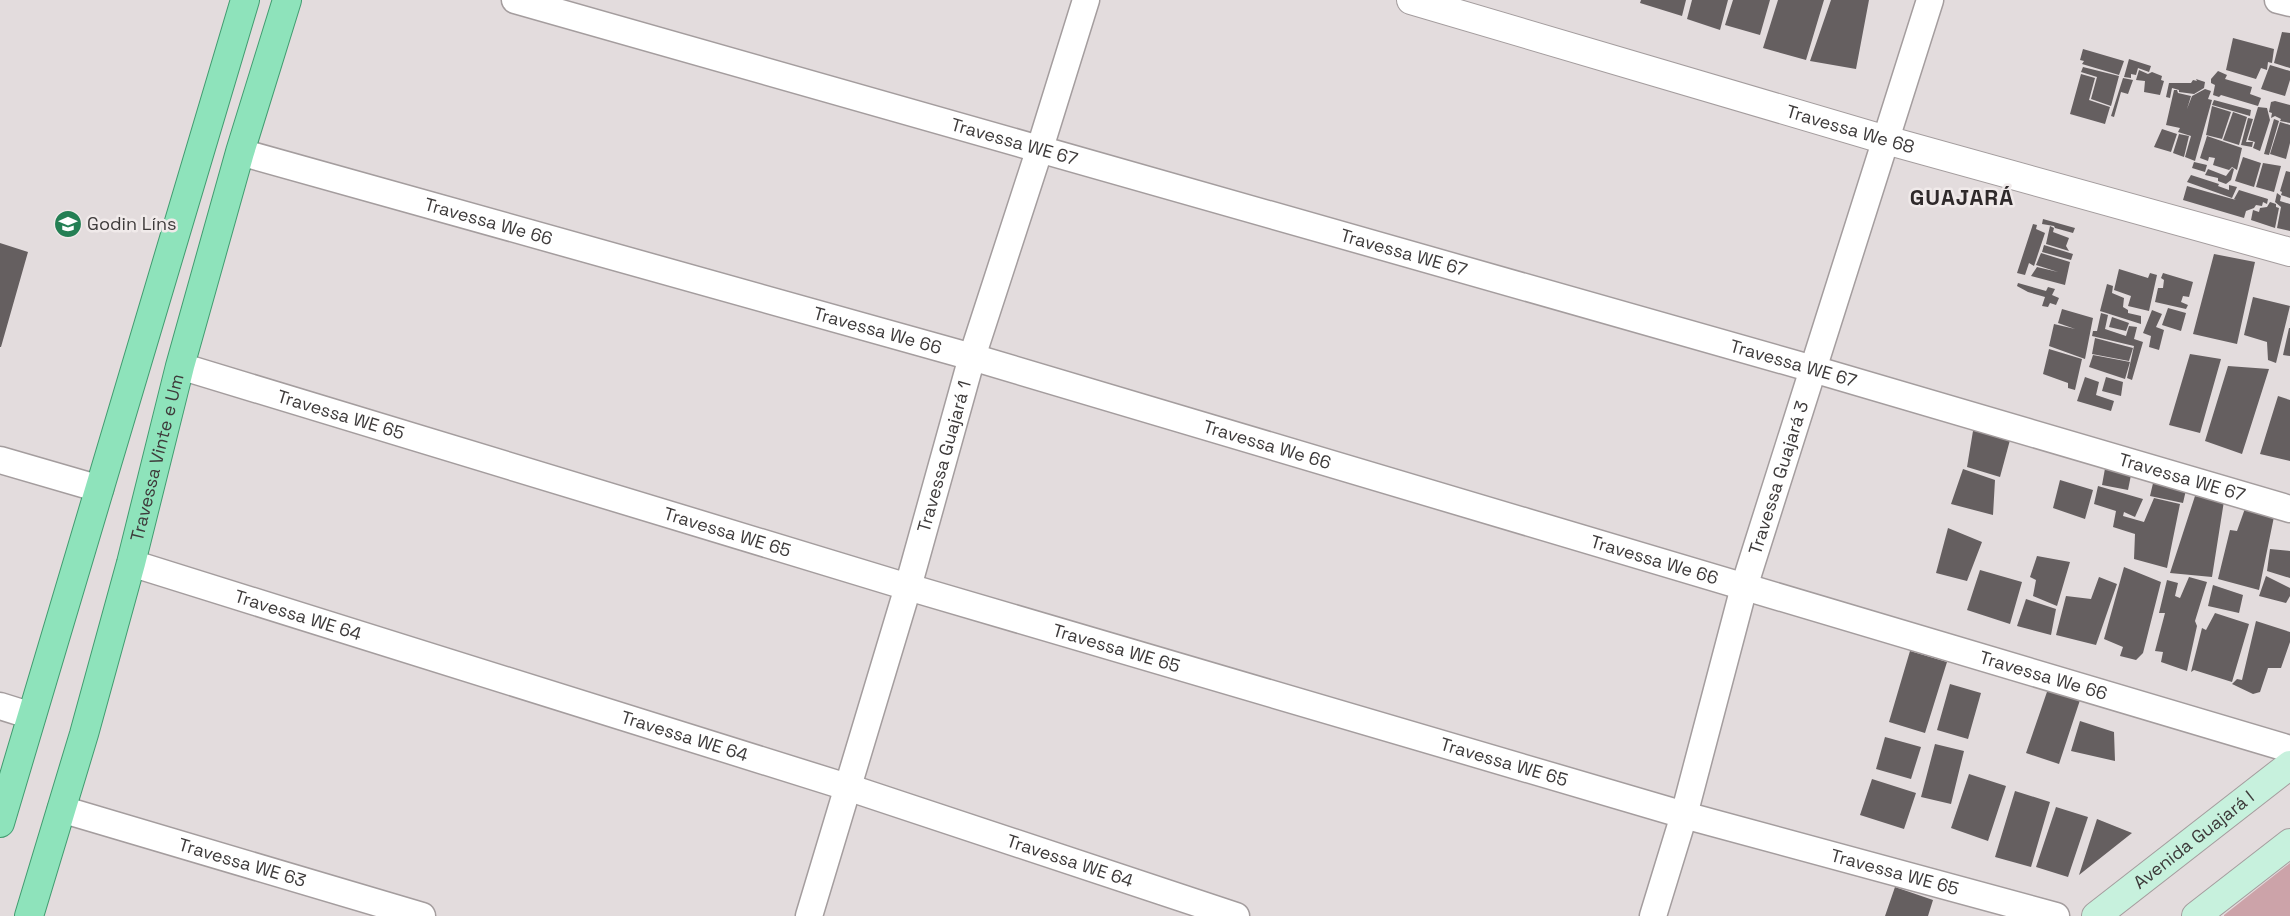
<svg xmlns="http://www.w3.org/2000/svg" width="2290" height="916" viewBox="0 0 2290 916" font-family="'Space Grotesk',sans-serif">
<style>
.green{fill:#cca3a9}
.building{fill:#655f60}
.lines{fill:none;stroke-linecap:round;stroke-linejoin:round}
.minor-casing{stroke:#a49d9e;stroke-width:29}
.tertiary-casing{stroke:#a49d9e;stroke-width:30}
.secondary-casing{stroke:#a49d9e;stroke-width:30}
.primary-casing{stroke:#419c70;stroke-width:30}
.minor{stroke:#fff;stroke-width:26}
.tertiary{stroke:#fff;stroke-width:28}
.secondary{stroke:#c7f1dd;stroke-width:28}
.primary{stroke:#8ee3bb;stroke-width:28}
.labels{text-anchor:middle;stroke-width:5;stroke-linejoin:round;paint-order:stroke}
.street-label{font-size:18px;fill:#3e3b3b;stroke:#f0eaea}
.poi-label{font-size:18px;fill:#3e3b3b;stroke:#f0eaea;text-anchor:start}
.district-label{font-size:22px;font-weight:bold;letter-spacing:1px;fill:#2e292a;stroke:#f0eaea}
</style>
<rect width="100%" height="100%" fill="#e3dcdd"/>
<!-- green -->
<path class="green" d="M2290 863V916H2224V915Z"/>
<!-- building -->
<path class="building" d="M1641 0H1686L1682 16 1640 3Z
M1692 0H1728L1720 30 1687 19Z
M1733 0H1770L1760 35 1725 25Z
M1778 0H1824L1806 60 1763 48Z
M1831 0H1869L1856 69 1810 61Z
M2282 32 2290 33V68L2274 63Z
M2233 38 2274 49 2272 63 2268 62 2267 70 2261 68 2256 79 2226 70Z
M2083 49 2124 61 2119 75 2082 64 2084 61 2080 60Z
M2129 59 2151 66 2149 72 2138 68 2136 75 2131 74V78L2124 77Z
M2270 65 2290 71V80L2285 96 2261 89Z
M2083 67 2119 76 2111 106 2091 99 2097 77 2081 72Z
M2139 70 2148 74 2152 72 2162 76 2161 80 2164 81 2160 95 2144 92 2145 81 2136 80Z
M2218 71 2227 75 2225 79 2252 87 2250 94 2261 98 2258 106 2221 95 2219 97 2213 95 2215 85 2211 83V79Z
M2081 74 2095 78 2089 100 2110 107 2105 124 2070 114Z
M2123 78 2133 80 2128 94 2121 92 2114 117 2111 116Z
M2196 79 2205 82 2204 88 2194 94 2179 92V90L2172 88 2170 98 2166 97 2169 83H2191L2193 80 2197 81Z
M2205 89 2211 91 2208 99 2212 100 2195 161 2185 157 2191 136 2178 132 2180 128 2166 125 2174 90H2177L2178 93 2191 96 2187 109 2192 96Z
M2214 100 2251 110 2250 116 2212 105Z
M2275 101 2290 105V123L2280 121 2281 119 2275 116 2271 118 2272 113 2269 112 2271 102Z
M2212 106 2231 112 2222 139 2206 135Z
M2258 107 2267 108 2270 120 2260 151 2253 148 2255 142 2248 140Z
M2233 112 2247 117 2239 145 2223 140Z
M2248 118 2253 119 2246 142H2253L2252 147 2241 145Z
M2274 119 2279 121 2269 155 2264 154Z
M2280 122 2290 125V143L2286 159 2270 154Z
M2162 129 2177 134 2171 152 2154 147Z
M2179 134 2189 136 2184 157 2173 153Z
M2207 136 2242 148 2237 170 2232 167 2229 170 2213 165 2215 158 2209 157 2208 161 2200 158Z
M2243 157 2261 163 2254 187 2235 181Z
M2194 162 2207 165 2205 172 2192 168Z
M2263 163 2281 166 2274 192 2256 187Z
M2232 168 2234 169 2231 180 2226 184 2218 181V178L2205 175 2208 169 2226 176Z
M2286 171 2290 172V198L2281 195 2282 192 2280 191Z
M2191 175 2219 184 2218 186 2229 190V185L2237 187 2232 198 2187 182Z
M2187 186 2236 200 2234 199 2239 190 2268 199 2267 204 2263 202 2262 206 2256 205 2254 208 2246 211 2244 218 2183 200Z
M2277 193 2281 196 2280 201 2290 204V231L2277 228 2281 207 2275 202Z
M2270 202 2276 204V207L2279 208 2275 228 2251 220 2253 210 2259 212 2260 208 2267 207Z
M2043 219 2075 228 2073 233 2055 228 2054 226 2042 224Z
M2033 224 2037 225 2036 229 2045 233 2034 266 2029 263 2025 275 2017 273Z
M2050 226 2054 228 2053 232 2069 238 2066 246 2069 251 2046 244Z
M0 243 28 252 1 347H0Z
M2044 245 2073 254 2071 260 2042 252Z
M2041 253 2070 262 2065 285 2031 276 2037 267 2058 272 2036 265Z
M2214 254 2255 262 2237 344 2193 334Z
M2119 269 2148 278 2150 273 2157 275 2149 311 2128 306 2131 296 2114 290Z
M2163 273 2193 282 2189 297 2183 296 2181 302 2188 305 2186 309 2155 302 2158 288H2163L2164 280 2161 278Z
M2018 283 2046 291 2048 287 2055 289 2052 295 2059 298 2056 305 2050 303 2048 307 2042 306 2045 297 2028 292 2017 286Z
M2107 284 2113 286 2112 293 2124 298 2123 307 2128 310V313L2141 316V324L2100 311Z
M2253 297 2290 306 2276 363 2268 360 2267 342 2244 335Z
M2168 308 2186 313 2181 331 2162 325Z
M2062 309 2093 318 2085 359 2049 346 2054 324 2075 329 2058 323Z
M2152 310 2162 314 2156 327 2164 330 2159 350 2149 347 2151 336 2143 333Z
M2101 313 2108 315 2105 329 2126 336 2129 326 2137 327 2134 339 2143 342 2132 380 2127 378 2134 346 2092 336 2093 331H2097Z
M2112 317 2129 323 2126 331 2109 327Z
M2289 328H2290V356L2283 355Z
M2095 338 2133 348 2129 361 2092 354Z
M2049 349 2082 359 2075 390 2068 388V383L2043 374Z
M2190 354 2221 359 2200 433 2169 425Z
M2093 355 2130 362 2125 379 2089 367Z
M2228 366 2269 369 2242 454 2205 441Z
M2085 377 2099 382 2096 395 2114 401 2111 411 2077 401Z
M2106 377 2123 382 2121 396 2102 391Z
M2278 396 2290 400V461L2260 454Z
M1974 425 2010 440 2000 477 1967 467Z
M2106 463 2132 470 2128 490 2102 485Z
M1963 469 1995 480 1993 515 1951 504Z
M2154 479 2186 490 2183 503 2150 496Z
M2060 480 2093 490 2085 519 2053 508Z
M2098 486 2143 499 2135 517 2124 512 2123 516 2144 522 2154 498 2180 504 2167 568 2134 559 2135 534 2113 527 2116 511 2094 504Z
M2195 496 2224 501 2212 577 2170 573Z
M2248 500 2276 507 2259 590 2218 579 2230 530 2237 531Z
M1948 528 1982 542 1967 581 1936 573Z
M2270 549 2290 551V578L2267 571Z
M2037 556 2070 562 2057 606 2033 596 2036 580 2030 577Z
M2124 567 2161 582 2143 653 2136 660 2120 656 2123 647 2104 639Z
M1980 570 2022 582 2010 624 1967 610Z
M2266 576 2290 588V596L2286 603 2259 596Z
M2099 577 2117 584 2096 645 2056 635 2066 596 2091 599Z
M2189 577 2207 582 2195 621 2197 626 2187 671 2161 662 2163 652 2155 651 2165 613H2159L2167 580 2178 583 2175 596 2180 598Z
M2213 585 2243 595 2239 613 2208 606Z
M2026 599 2056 609 2051 635 2017 626Z
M2215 613 2249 624 2232 682 2194 670 2191 672 2202 628 2206 630Z
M2256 621 2290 632V642L2281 668H2268L2260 692 2253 694 2232 684 2237 679 2242 680Z
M1910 651 1947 662 1925 733 1889 722Z
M1950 684 1981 693 1968 739 1937 730Z
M2049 686 2081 697 2059 764 2026 753Z
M2080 721 2114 732 2115 761 2071 751Z
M1885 737 1921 747 1911 779 1876 769Z
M1935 744 1964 751 1951 804 1921 797Z
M1969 774 2006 786 1988 841 1951 828Z
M1872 779 1916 793 1904 829 1860 815Z
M2015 791 2050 802 2031 867 1995 857Z
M2056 807 2088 817 2068 877 2036 867Z
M2097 819 2132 833 2079 875Z
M1895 887 1933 900 1928 916H1885Z"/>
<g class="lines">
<!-- minor casing -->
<g class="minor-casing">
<g id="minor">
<path id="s1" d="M515 0 1813 369 2290 509"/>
<path d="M2278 0 2290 3"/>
<path id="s2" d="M240 152 972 357 2290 749"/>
<path id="s3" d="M180 366 908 587 1684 815 2056 916"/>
<path d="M0 460 100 489"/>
<path id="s4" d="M131 563 847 787 1236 916"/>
<path d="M0 706 32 716"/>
<path id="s5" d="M61 809 422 916"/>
<path id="s6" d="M809 916 908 587 972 357 1040 148 1086 0"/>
<path id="s7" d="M1653 916 1684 815 1744 587 1930 0"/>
</g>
</g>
<!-- tertiary casing -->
<g class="tertiary-casing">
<g id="tertiary">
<path id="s8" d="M1411 0 1886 140 2290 252"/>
</g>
</g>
<!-- secondary casing -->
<g class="secondary-casing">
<g id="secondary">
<path id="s9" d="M2096 916 2290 765"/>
<path d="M2196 916 2290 843"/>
</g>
</g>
<!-- primary casing -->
<g class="primary-casing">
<g id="primary">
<path d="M0 823 245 0"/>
<path id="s10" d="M29 916 84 734 131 563 180 366 240 152 287 0"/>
</g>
</g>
<!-- minor -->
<use href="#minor" class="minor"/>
<!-- tertiary -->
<use href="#tertiary" class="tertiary"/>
<!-- secondary -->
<use href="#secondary" class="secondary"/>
<!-- primary -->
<use href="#primary" class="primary"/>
</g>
<!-- icons -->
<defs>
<g id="school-disc" transform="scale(1.4375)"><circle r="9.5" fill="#247f54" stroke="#f0eaea"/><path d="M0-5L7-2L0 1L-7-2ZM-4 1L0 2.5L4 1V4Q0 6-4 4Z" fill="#fff"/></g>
</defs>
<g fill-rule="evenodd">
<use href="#school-disc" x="68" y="224"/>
</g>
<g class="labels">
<!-- street labels -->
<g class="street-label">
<text dy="6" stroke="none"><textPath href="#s8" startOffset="458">Travessa We 68</textPath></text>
<text dy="6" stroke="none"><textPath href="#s1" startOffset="519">Travessa WE 67</textPath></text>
<text dy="6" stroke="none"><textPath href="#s2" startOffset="258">Travessa We 66</textPath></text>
<text dy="6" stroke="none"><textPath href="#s1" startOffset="924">Travessa WE 67</textPath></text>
<text dy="6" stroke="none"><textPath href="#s2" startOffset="662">Travessa We 66</textPath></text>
<text dy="6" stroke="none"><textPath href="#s1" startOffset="1329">Travessa WE 67</textPath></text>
<text dy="6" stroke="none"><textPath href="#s3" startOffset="168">Travessa WE 65</textPath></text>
<text dy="6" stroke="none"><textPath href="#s2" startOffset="1068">Travessa We 66</textPath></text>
<text dy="6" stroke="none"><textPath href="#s6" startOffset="479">Travessa Guajará 1</textPath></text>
<text dy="6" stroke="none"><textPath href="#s10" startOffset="476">Travessa Vinte e Um</textPath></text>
<text dy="6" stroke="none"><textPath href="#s1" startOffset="1734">Travessa WE 67</textPath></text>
<text dy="6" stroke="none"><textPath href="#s7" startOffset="456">Travessa Guajará 3</textPath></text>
<text dy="6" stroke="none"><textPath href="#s3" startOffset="572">Travessa WE 65</textPath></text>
<text dy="6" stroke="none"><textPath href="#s2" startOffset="1472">Travessa We 66</textPath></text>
<text dy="6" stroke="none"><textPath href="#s4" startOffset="175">Travessa WE 64</textPath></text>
<text dy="6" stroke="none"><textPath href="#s3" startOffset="978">Travessa WE 65</textPath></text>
<text dy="6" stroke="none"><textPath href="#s2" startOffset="1878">Travessa We 66</textPath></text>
<text dy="6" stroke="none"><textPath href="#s4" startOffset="580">Travessa WE 64</textPath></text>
<text dy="6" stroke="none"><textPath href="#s3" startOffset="1382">Travessa WE 65</textPath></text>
<text dy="6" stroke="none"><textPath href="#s9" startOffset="124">Avenida Guajará I</textPath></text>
<text dy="6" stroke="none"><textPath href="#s4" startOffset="985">Travessa WE 64</textPath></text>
<text dy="6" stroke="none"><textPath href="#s5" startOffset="189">Travessa WE 63</textPath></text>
<text dy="6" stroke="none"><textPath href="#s3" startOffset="1788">Travessa WE 65</textPath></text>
</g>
<!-- poi labels -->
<g class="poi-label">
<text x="87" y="230">Godin Líns</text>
</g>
<!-- district labels -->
<g class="district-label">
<text x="1962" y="205">GUAJARÁ</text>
</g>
</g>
</svg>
